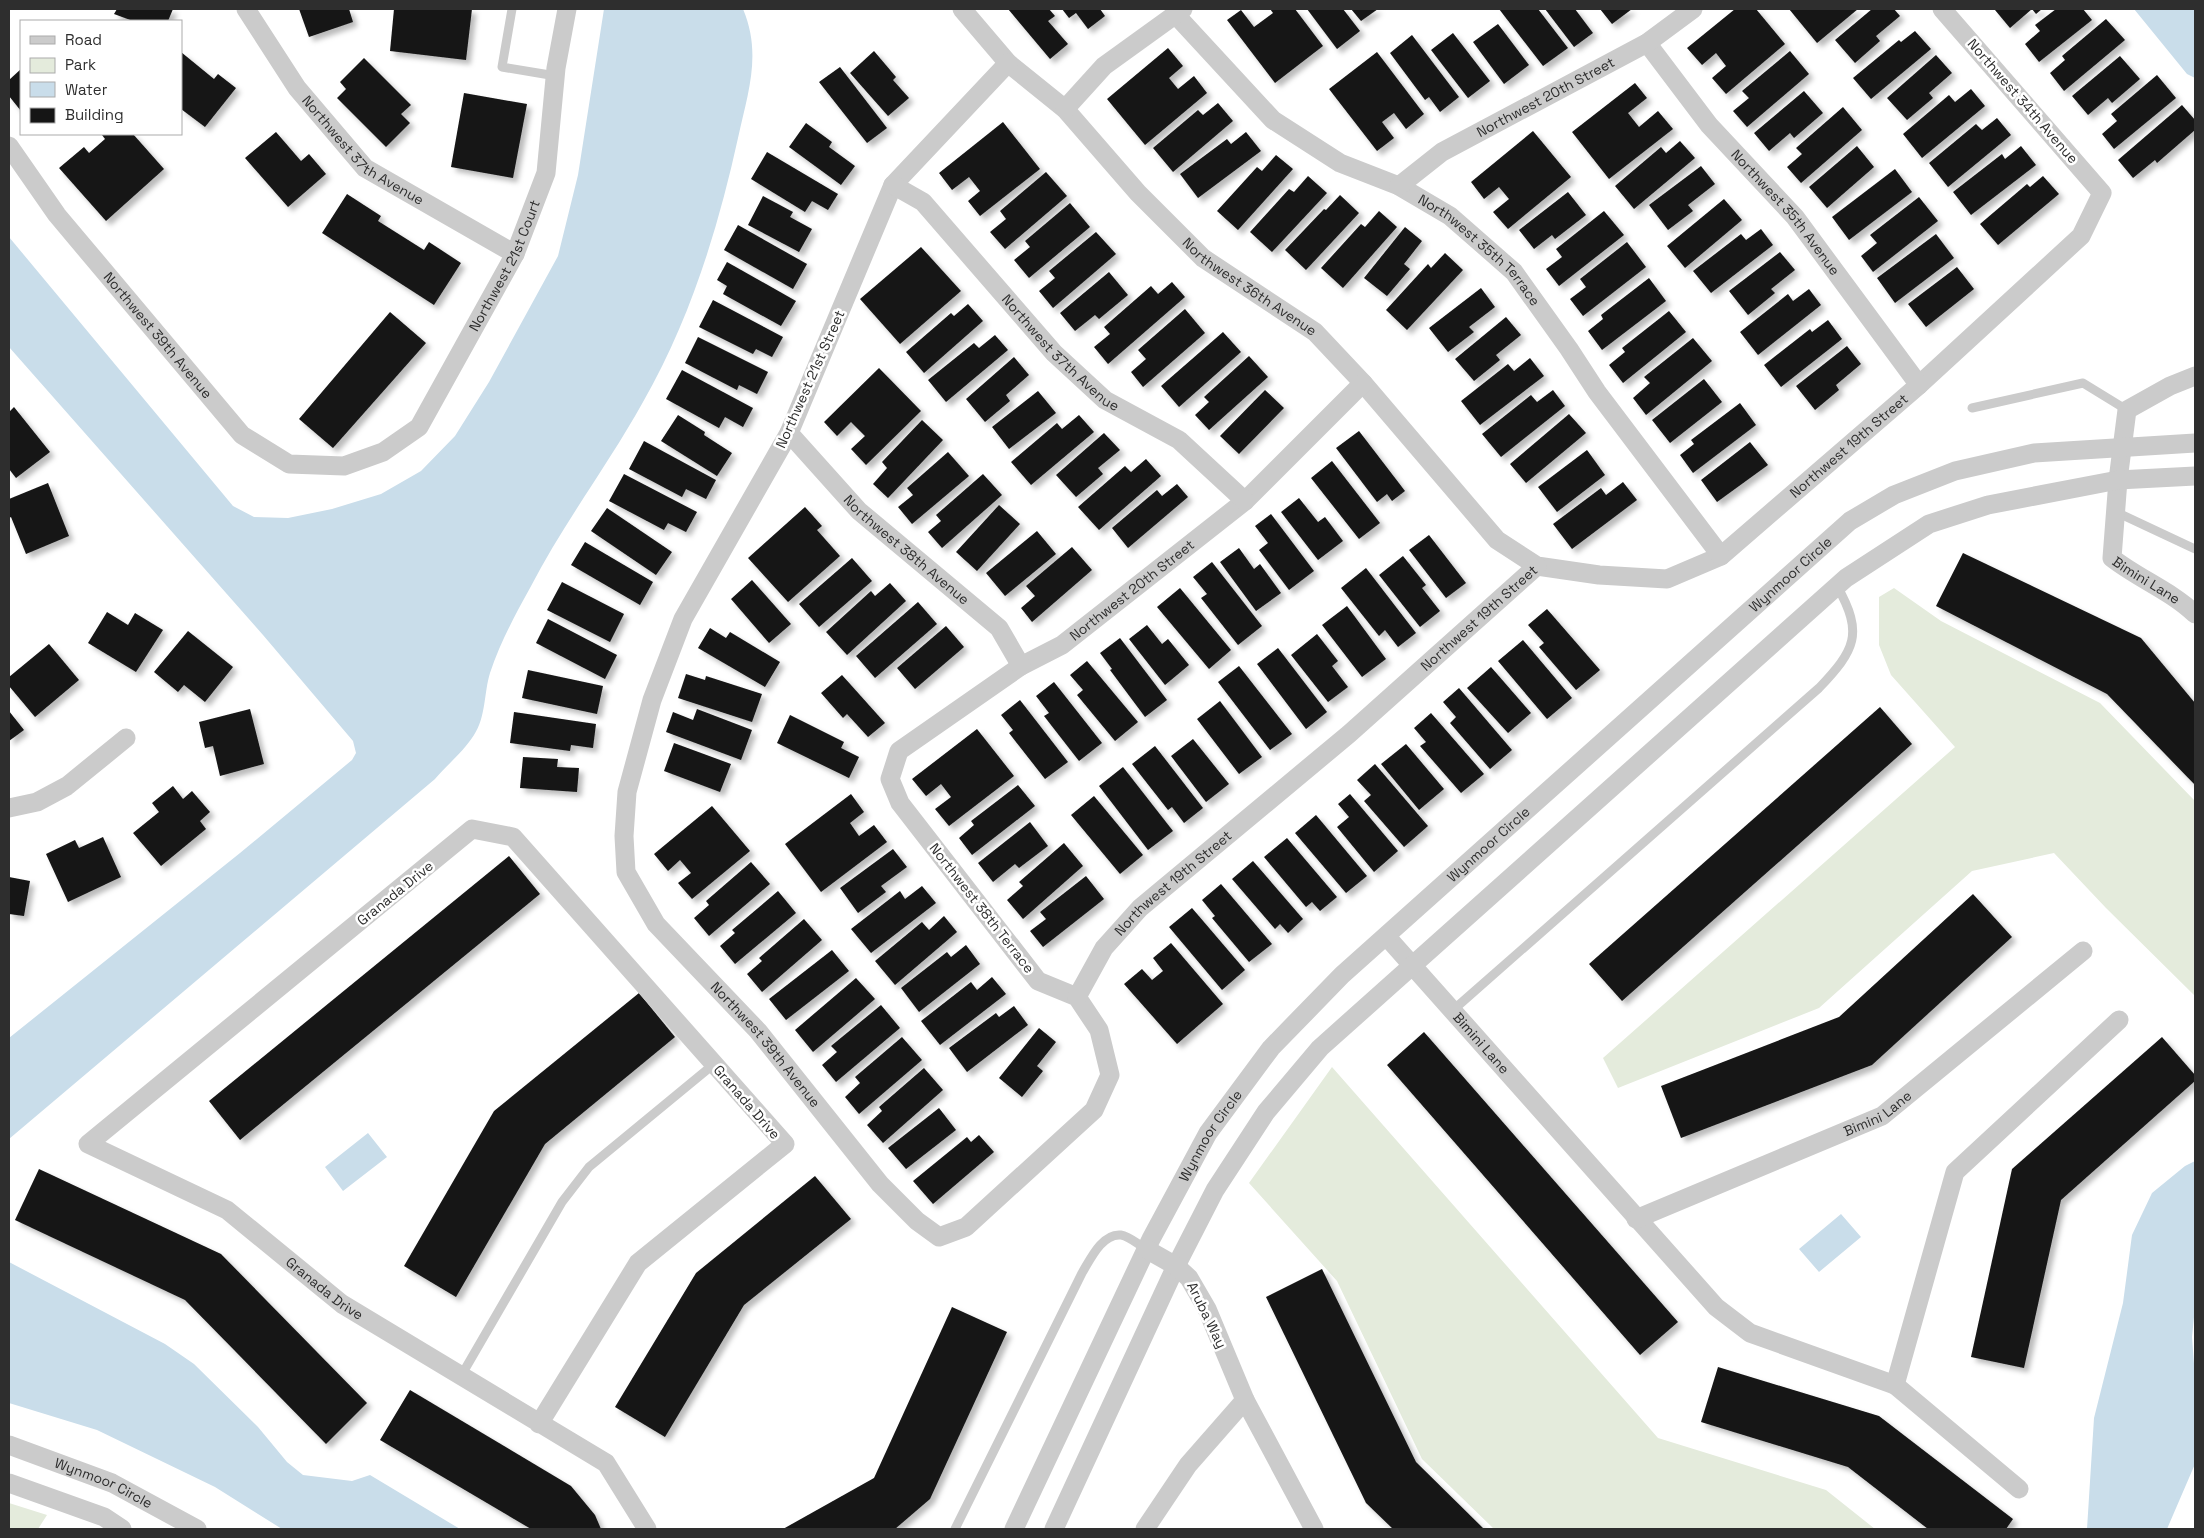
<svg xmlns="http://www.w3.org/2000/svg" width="2204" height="1538" viewBox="0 0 2204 1538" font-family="'Space Grotesk',sans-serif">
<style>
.green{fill:#e4ebdc}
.water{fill:#c9ddea}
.building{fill:#151515;filter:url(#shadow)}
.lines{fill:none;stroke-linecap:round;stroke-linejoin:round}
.service{stroke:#cbcbcb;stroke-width:9}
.minor{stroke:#cbcbcb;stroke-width:19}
.labels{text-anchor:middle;stroke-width:5;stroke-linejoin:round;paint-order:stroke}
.street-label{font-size:14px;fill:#2e2e2e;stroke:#fff}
</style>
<defs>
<filter id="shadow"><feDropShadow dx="4.5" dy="4.5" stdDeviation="2.5" flood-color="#0004"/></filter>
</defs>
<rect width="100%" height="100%" fill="#fff"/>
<!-- green -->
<path class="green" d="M1894 588 1941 621 2100 703 2195 801V996L2106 908 2054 853 1972 871 1819 1008 1618 1088 1603 1058 1955 747 1891 675 1879 645V597Z
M1332 1067 1658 1438 1826 1490 1875 1529H1494L1422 1459 1337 1281 1249 1183Z
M9 1503 47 1515 38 1529H9Z"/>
<!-- water -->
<path class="water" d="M604 9H743C762 54 748 92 738 138 718 229 690 320 643 402 608 465 563 524 530 588 515 615 500 643 490 673 484 692 486 717 474 735 464 751 447 765 435 779L9 1139V1038L240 853 352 760 356 753 353 741 263 635 9 347V237L233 506 254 517 288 518 332 509 381 494 421 471 455 436 489 382 558 256 578 175Z
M2134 9H2195V78L2187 74Z
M368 1133 387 1157 343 1191 325 1167Z
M2195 1161V1307L2192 1337 2195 1377V1464L2167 1529H2087L2094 1418 2123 1303 2132 1235 2152 1193 2185 1166Z
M1841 1214 1861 1237 1819 1272 1799 1249Z
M9 1262 165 1344 194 1364 258 1427 287 1462 303 1475 352 1481 370 1475 460 1529H282L215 1487 97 1430 9 1403Z"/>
<!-- building -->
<path class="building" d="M117 9H173L168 21H133L114 14Z
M299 9H349L353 22 309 37Z
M394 9H472L466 60 390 51Z
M1008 9H1049L1055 16 1048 21 1068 44 1050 59Z
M1062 9H1100L1105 16 1088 29 1076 13 1069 18Z
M1270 9H1295L1323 46 1275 83 1227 20 1241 10 1254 27 1273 13Z
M1307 9H1343L1360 31 1337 49Z
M1351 9H1378L1361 21Z
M1499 9H1538L1568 48 1543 66Z
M1545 9H1575L1593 33 1574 47Z
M1600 9H1632L1612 24Z
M1735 9H1756L1785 44 1726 94 1712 78 1726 66 1716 53 1702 65 1687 48Z
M1789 9H1858L1817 43Z
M1872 9H1894L1900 16 1876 36 1880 41 1855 63 1835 40Z
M1996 9H2042L2036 14 2032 9 2010 28 1995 10Z
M2056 9H2083L2092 20 2039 62 2025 44 2040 31 2035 25Z
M2106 19 2125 40 2064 91 2050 73 2065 60 2062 56Z
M1498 24 1529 65 1504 84 1473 42Z
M1915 31 1931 49 1871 99 1853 78 1899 40 1901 42Z
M1453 33 1490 81 1468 98 1431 50Z
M1412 35 1459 97 1440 112 1429 97 1425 100 1390 53Z
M1168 48 1183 66 1169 78 1178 89 1194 76 1207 93 1145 145 1107 99Z
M874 51 896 77 893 80 909 98 888 116 850 73Z
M1790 51 1809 74 1747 127 1733 111 1749 98 1742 91Z
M181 52 214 79 218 74 236 88 205 127 181 109Z
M1377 52 1424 114 1406 129 1394 113 1382 122 1394 138 1377 151 1329 89Z
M1936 55 1952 73 1929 93 1933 98 1907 120 1887 98Z
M2120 56 2140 79 2112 103 2108 98 2088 115 2072 96Z
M364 58 411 105 401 114 410 123 386 147 337 98 346 89 340 82Z
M840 67 887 128 867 143 819 82Z
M21 69V111L9 96V80Z
M2157 75 2176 98 2114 149 2102 134 2117 121 2111 114Z
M1635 83 1647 98 1628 113 1639 127 1658 111 1673 129 1609 179 1572 132Z
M1971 89 1985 106 1922 158 1903 134 1949 95 1955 102Z
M1804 91 1823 113 1794 138 1790 133 1769 151 1754 133Z
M464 93 527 104 513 178 451 167Z
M1218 103 1233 121 1173 172 1153 148 1198 110 1203 115Z
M2182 105 2195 120V130L2157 163 2155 160 2133 178 2118 160Z
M1843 107 1862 130 1801 183 1787 167 1802 154 1796 148Z
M1997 118 2011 135 1948 187 1929 163 1976 124 1982 130Z
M1003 122 1040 169 980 216 968 201 980 191 969 177 952 190 939 173Z
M806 123 832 142 829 147 855 166 841 185 789 147Z
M1533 131 1571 177 1508 229 1493 212 1509 199 1499 187 1484 199 1471 182Z
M276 132 301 161 309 154 326 174 288 207 245 158Z
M1246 132 1261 151 1198 198 1180 174 1227 139 1231 144Z
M103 134H133L164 169 106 221 59 168 84 147 89 153 105 139 102 135Z
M1680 141 1695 158 1634 209 1615 186 1661 147 1666 153Z
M1857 146 1874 167 1827 208 1809 187Z
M2021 146 2036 165 1971 215 1953 192 2002 154 2005 159Z
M767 152 838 194 828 210 812 201 805 212 751 179Z
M1276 155 1293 169 1238 230 1217 211 1257 167 1262 171Z
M1701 166 1715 184 1688 205 1693 211 1668 230 1649 205Z
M1895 169 1912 192 1849 240 1832 217Z
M1046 172 1067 196 1005 249 990 232 1006 219 1000 211Z
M1308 176 1327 193 1272 252 1250 232 1289 189 1294 192Z
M2043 176 2059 194 1998 245 1980 224 2027 184 2030 187Z
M1568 192 1586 215 1555 239 1552 235 1534 249 1519 230Z
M347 194 381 216 378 221 424 250 429 242 461 263 434 305 322 233Z
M1340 195 1359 213 1306 270 1285 250 1324 209 1326 210Z
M763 196 793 212 790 217 812 229 799 252 748 225Z
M1919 197 1938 221 1873 272 1861 256 1877 243 1870 235Z
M1724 199 1742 220 1685 268 1667 246Z
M1070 203 1090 227 1029 278 1014 260 1030 247 1025 241Z
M1379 211 1397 227 1343 288 1321 268 1361 224 1365 227Z
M1604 211 1624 235 1559 286 1546 269 1562 257 1556 249Z
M738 225 807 264 793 289 724 250Z
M1405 227 1422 241 1404 264 1410 269 1387 296 1364 278Z
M1761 229 1773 245 1711 293 1693 271 1741 234 1746 240Z
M1096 232 1116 254 1053 308 1039 291 1055 278 1049 271Z
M1936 234 1954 258 1895 303 1877 278Z
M1627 242 1646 267 1583 316 1570 299 1586 287 1580 279Z
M921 247 961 291 900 344 860 299Z
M1780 252 1795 270 1771 289 1775 293 1748 315 1729 291Z
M1445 253 1463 270 1407 330 1386 310 1428 264 1431 268Z
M727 262 796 301 781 326 723 294 727 286 717 280Z
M1957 267 1974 289 1926 327 1908 304Z
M1109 272 1128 295 1099 319 1095 315 1075 331 1060 313Z
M1649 278 1666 301 1602 350 1588 331 1603 319 1601 315Z
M1172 282 1185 297 1108 364 1094 347 1110 334 1104 327 1151 286 1158 294Z
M1481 288 1495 307 1469 327 1474 332 1448 352 1429 328Z
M1809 289 1821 305 1758 355 1740 332 1788 294 1793 301Z
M713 300 783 337 772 357 756 349 753 354 699 327Z
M968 304 983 321 924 373 906 352 951 313 954 316Z
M1185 309 1205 333 1143 387 1131 372 1146 359 1138 350Z
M1669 311 1686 332 1623 383 1609 365 1625 352 1622 348Z
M390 312 426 343 333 448 299 419Z
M1506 317 1521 335 1496 355 1500 360 1474 381 1455 359Z
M1828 320 1842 339 1781 387 1764 365 1810 329 1812 332Z
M1223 332 1241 352 1179 407 1161 386Z
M995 335 1008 350 946 402 928 380 974 343 979 348Z
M698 337 768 372 757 394 739 385 737 390 685 363Z
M1693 338 1712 361 1646 415 1633 398 1650 383 1644 377Z
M1847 346 1861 364 1836 385 1839 390 1815 410 1796 386Z
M1249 356 1268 377 1209 430 1195 415 1209 402 1204 397Z
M1014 357 1029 375 1006 395 1010 401 985 422 966 399Z
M1530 358 1544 376 1480 425 1461 401 1508 364 1514 371Z
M879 368 921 411 866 465 851 449 865 436 851 422 837 436 824 422Z
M682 370 753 408 743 427 725 417 719 428 666 399Z
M1704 379 1722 402 1670 443 1652 420Z
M1265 390 1284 408 1239 454 1220 436Z
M1553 390 1565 406 1501 457 1482 434 1531 395 1537 402Z
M1038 391 1056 413 1009 449 992 427Z
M1740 403 1756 425 1693 473 1680 455 1694 444 1691 440Z
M14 407 50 452 16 478 9 469V412Z
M1569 414 1586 433 1526 483 1510 464Z
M678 415 705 432 704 435 732 453 717 476 661 441Z
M1079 415 1094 432 1031 485 1011 462 1057 423 1062 429Z
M922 420 943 440 888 498 873 484 887 468 882 462Z
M1359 431 1405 491 1392 501 1387 494 1377 502 1336 448Z
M1104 433 1120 450 1098 468 1103 474 1076 497 1056 475Z
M644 441 716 480 706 499 686 489 682 497 629 469Z
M1750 442 1768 465 1717 502 1701 480Z
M1587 450 1605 475 1557 512 1538 487Z
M948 452 969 476 912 524 898 507 913 495 907 488Z
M1146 459 1161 476 1099 530 1078 507 1125 466 1131 472Z
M1332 461 1380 523 1359 539 1311 478Z
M624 474 697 512 686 532 668 523 664 530 609 501Z
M983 474 1002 495 942 548 928 532 941 521 936 515Z
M1623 482 1637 500 1572 549 1553 524 1601 488 1606 495Z
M48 483 69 536 26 554 11 517 9 518V499Z
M1177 484 1188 497 1128 548 1112 528 1157 490 1162 496Z
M1299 498 1318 522 1325 517 1343 541 1318 560 1281 512Z
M999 505 1020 524 977 571 956 552Z
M805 507 822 526 817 530 840 556 788 602 748 558Z
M607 508 672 552 656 575 591 531Z
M1271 514 1314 571 1289 590 1259 550 1268 543 1255 526Z
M1037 531 1056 554 1005 596 986 573Z
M1429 535 1466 583 1446 598 1409 550Z
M585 542 653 582 640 605 571 565Z
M1072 547 1092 570 1032 622 1021 608 1035 596 1026 586Z
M1239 548 1254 569 1260 564 1281 593 1256 611 1220 562Z
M1963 553 2141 638 2195 703V785L2107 694 1936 606Z
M1403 556 1426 585 1422 588 1440 611 1420 627 1379 575Z
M852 558 872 581 819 627 799 604Z
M1212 562 1262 626 1238 645 1201 598 1207 594 1193 577Z
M1366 568 1416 633 1398 647 1385 630 1379 636 1341 588Z
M752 580 791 624 769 643 731 599Z
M562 582 624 614 610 642 547 610Z
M890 583 906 601 847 655 826 632 871 591 875 596Z
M1180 588 1231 650 1209 669 1157 607Z
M918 602 937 624 875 678 856 656Z
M1347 606 1386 659 1362 677 1322 625Z
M1547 609 1600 670 1576 690 1539 647 1544 643 1528 625Z
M107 612 128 625 135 613 163 630 136 672 88 643Z
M548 619 617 655 605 679 536 643Z
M1147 625 1162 644 1168 639 1189 665 1165 685 1129 639Z
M946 626 964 647 915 689 897 668Z
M710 628 726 638 730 632 780 662 765 687 698 648Z
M188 631 233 667 205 702 184 685 178 692 154 672Z
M1317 634 1338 661 1332 666 1348 687 1328 702 1291 655Z
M1120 638 1167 700 1145 717 1110 670 1112 669 1100 653Z
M1523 640 1572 698 1547 719 1498 661Z
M49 644 79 680 35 717 9 686V677Z
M1278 648 1327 712 1306 729 1257 664Z
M1087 661 1138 722 1115 741 1077 695 1083 690 1070 675Z
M1239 666 1292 734 1270 750 1218 682Z
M1491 667 1531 713 1508 733 1467 688Z
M528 670 603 686 597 714 522 698Z
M686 674 705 680 706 676 762 694 752 722 678 698Z
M842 675 885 723 868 737 847 714 843 718 821 693Z
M1054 682 1102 743 1079 761 1044 716 1049 713 1036 696Z
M1459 688 1512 750 1490 769 1450 723 1456 717 1443 702Z
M1020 700 1068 762 1045 779 1009 733 1013 730 1001 715Z
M1220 701 1262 757 1239 774 1197 719Z
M1880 707 1912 744 1622 1001 1589 964Z
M250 709 264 764 220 776 213 746 205 748 199 722Z
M697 709 752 730 741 760 666 732 673 712 693 720Z
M9 711 24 730 9 741Z
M514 712 596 724 593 748 571 745 570 751 510 743Z
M1431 713 1484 774 1461 793 1420 746 1426 742 1414 728Z
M790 715 844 742 841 748 859 757 849 778 777 743Z
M977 729 1014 776 949 826 935 809 951 797 941 784 926 796 912 779Z
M1193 739 1229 784 1206 802 1171 756Z
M674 743 731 764 720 792 664 771Z
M1406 744 1444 789 1419 810 1381 764Z
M1155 746 1203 808 1184 823 1172 807 1168 810 1132 764Z
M523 757 558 759 557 767 579 768 577 792 520 788Z
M1375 764 1428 826 1404 847 1364 801 1371 795 1357 780Z
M1123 767 1173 831 1148 850 1099 786Z
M1018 785 1035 806 972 855 959 838 974 825 971 821Z
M173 786 183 799 192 791 210 812 200 821 206 829 161 866 133 833 159 812 152 803Z
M851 794 864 812 850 823 859 836 874 825 887 842 821 892 785 844Z
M1350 794 1398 851 1374 872 1337 827 1349 817 1338 804Z
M1094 796 1143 855 1120 874 1071 815Z
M712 806 750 851 692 899 678 883 691 873 680 860 668 871 654 854Z
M1316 815 1367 876 1346 893 1295 833Z
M1030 822 1048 846 1019 868 1015 864 993 882 978 863Z
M103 837 121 877 68 902 46 854 75 840 79 848Z
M1287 838 1337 897 1320 911 1312 902 1306 907 1264 857Z
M1064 843 1083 866 1023 919 1007 900 1023 886 1019 882Z
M893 849 907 867 881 886 886 892 858 913 840 888Z
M509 856 540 894 240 1140 209 1101Z
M1253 861 1303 919 1288 933 1280 924 1275 929 1232 879Z
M751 862 770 884 709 936 694 918 709 905 706 901Z
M1086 876 1104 899 1043 947 1030 931 1046 919 1040 912Z
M9 877 30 881 24 916 9 914Z
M1221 884 1272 944 1249 962 1212 918 1215 916 1202 900Z
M922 886 936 903 871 953 851 929 900 891 905 899Z
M778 891 796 913 735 964 720 946 735 933 732 930Z
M1973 894 2012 937 1872 1065 1681 1138 1661 1086 1839 1017Z
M1192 908 1245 970 1222 990 1169 927Z
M944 916 957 932 895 985 875 961 922 922 929 930Z
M804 919 822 940 762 992 747 974 762 961 759 958Z
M1171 943 1223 1004 1177 1044 1124 984 1142 969 1152 980 1163 971 1153 958Z
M966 945 980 964 919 1012 901 988 947 952 951 957Z
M832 950 849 971 786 1020 769 999Z
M992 977 1006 994 940 1045 921 1021 971 982 977 990Z
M856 978 875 999 813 1052 795 1030Z
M639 993 675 1037 545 1144 456 1297 404 1266 494 1111Z
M881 1005 900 1028 836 1082 822 1065 837 1052 831 1046Z
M1014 1006 1028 1025 967 1072 949 1048 996 1013 999 1017Z
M1039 1028 1056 1042 1037 1066 1043 1071 1022 1097 999 1078Z
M1424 1032 1678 1322 1640 1355 1387 1065Z
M902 1037 922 1060 859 1114 845 1097 860 1083 855 1077Z
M2162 1037 2195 1075V1081L2061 1200 2024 1368 1971 1357 2012 1169Z
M924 1068 943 1090 883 1143 867 1125 882 1111 879 1107Z
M939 1108 956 1130 906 1169 888 1148Z
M979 1135 994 1152 933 1204 913 1181 967 1137 971 1142Z
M39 1169 221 1254 367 1403 326 1444 185 1300 15 1220Z
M815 1176 851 1219 744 1305 665 1437 615 1407 696 1273Z
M1322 1269 1416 1462 1484 1529H1393L1366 1503 1266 1297Z
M952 1307 1007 1332 930 1499 895 1529H783L874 1478Z
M1718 1367 1879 1416 2013 1519 2006 1529H1928L1848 1467 1701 1422Z
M410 1390 571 1486 595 1515 601 1529H531L380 1440Z"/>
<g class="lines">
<!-- service -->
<path class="service" d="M512 9 502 67 556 76
M1972 408 2083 383 2127 410
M2116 512 2195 549
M1452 1011 1819 688C1855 650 1864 634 1837 586
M461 1376 562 1202 589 1167 714 1064
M955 1529 1082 1273C1090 1260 1102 1233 1121 1235 1129 1236 1139 1245 1146 1249"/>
<!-- minor -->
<g class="minor">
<path id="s1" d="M246 9 297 88 365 168 515 254"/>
<path id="s2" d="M962 9 1008 63 1065 109 1138 193 1203 258 1315 332 1363 383 1497 540 1537 566 1599 575 1667 579 1721 556 1919 385 2081 236 2102 193 1942 9"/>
<path id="s3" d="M1175 14 1273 120 1340 163 1399 186 1450 216 1514 272 1569 349 1597 392 1721 556"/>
<path id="s4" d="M1647 43 1709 125 1795 217 1919 385"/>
<path id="s5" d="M1008 63 893 185 789 433 683 619 652 700 627 792 624 836 626 872 656 924 758 1031 880 1184 917 1221 939 1237 966 1227 1094 1110 1110 1075 1099 1030 1077 997 1038 981 900 803 890 779 899 751 1021 666 1062 645 1245 501 1363 383"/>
<path d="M1065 109 1104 66 1183 9"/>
<path id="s6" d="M9 146 57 215 242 435 289 464 344 466 383 452 419 427 515 254 546 173 556 68 567 9"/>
<path id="s7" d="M893 185 923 202 1054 353 1105 400 1179 440 1245 501"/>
<path id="s8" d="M1399 186 1442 152 1647 43 1693 9"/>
<path id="s9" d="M2195 376 2170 386 2127 410 2118 480 2112 558C2139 579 2171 591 2195 614"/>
<path id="s10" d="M789 433 859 511 999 628 1021 666"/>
<path d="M9 808 37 802 67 786 126 738"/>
<path id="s11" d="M1387 937 1716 1307 1750 1333 1895 1385 2019 1489"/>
<path id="s12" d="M1077 997 1104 948 1140 908 1349 734 1537 566"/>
<path id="s13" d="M1636 1219 1882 1116 2083 951"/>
<path d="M1895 1385 1955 1172 2119 1020"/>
<path d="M1245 1400 1314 1529"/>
<path id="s14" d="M539 1424 638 1263 785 1144 513 837 472 829 88 1144 227 1210 342 1304 606 1463 647 1529"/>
<path id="s15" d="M9 1445 112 1483 197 1529"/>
<path d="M9 1483 104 1517 122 1529"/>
<path id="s16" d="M1014 1529 1151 1239 1208 1133 1271 1048 1342 975 1850 521 1894 495 1955 471 2034 453 2195 443"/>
<path d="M1054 1529 1176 1266 1215 1190 1266 1112 1320 1048 1846 578 1929 524 1988 505 2118 480 2195 476"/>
<path d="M1145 1529 1188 1465 1245 1400 1207 1309 1189 1278 1176 1266 1146 1249"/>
</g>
</g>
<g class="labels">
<!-- street labels -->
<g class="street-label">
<text dy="5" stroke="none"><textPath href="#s8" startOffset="172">Northwest 20th Street</textPath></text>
<text transform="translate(2023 101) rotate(49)" y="5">Northwest 34th Avenue</text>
<text dy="5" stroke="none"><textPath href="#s1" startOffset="186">Northwest 37th Avenue</textPath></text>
<text dy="5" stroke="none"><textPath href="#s4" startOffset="219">Northwest 35th Avenue</textPath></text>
<text dy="5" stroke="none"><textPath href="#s3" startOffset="391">Northwest 35th Terrace</textPath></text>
<text dy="5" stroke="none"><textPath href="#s6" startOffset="750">Northwest 21st Court</textPath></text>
<text dy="5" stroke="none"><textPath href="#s2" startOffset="402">Northwest 36th Avenue</textPath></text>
<text dy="5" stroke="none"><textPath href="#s6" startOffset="241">Northwest 39th Avenue</textPath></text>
<text dy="5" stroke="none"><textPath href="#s7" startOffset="239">Northwest 37th Avenue</textPath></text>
<text transform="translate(810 379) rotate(-66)" y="5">Northwest 21st Street</text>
<text dy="5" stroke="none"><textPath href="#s2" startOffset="1164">Northwest 19th Street</textPath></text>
<text dy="5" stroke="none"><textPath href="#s10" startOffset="166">Northwest 38th Avenue</textPath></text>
<text dy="5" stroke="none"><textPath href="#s16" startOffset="1250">Wynmoor Circle</textPath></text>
<text dy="5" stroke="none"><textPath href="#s9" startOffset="266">Bimini Lane</textPath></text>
<text dy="5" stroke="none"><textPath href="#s5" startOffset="2329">Northwest 20th Street</textPath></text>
<text dy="5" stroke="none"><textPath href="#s12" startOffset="556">Northwest 19th Street</textPath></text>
<text dy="5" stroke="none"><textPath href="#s16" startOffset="845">Wynmoor Circle</textPath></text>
<text dy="5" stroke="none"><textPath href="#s12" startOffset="151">Northwest 19th Street</textPath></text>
<text transform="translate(395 893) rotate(-39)" y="5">Granada Drive</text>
<text transform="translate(982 908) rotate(52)" y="5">Northwest 38th Terrace</text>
<text dy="5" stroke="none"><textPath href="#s11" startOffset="142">Bimini Lane</textPath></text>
<text dy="5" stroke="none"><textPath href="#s5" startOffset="1136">Northwest 39th Avenue</textPath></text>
<text transform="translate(747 1102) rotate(49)" y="5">Granada Drive</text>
<text dy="5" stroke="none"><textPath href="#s13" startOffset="264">Bimini Lane</textPath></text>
<text dy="5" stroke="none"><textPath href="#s16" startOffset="440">Wynmoor Circle</textPath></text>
<text dy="5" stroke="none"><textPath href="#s14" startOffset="1606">Granada Drive</textPath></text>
<text transform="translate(1207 1315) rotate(64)" y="5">Aruba Way</text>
<text dy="5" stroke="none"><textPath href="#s15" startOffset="102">Wynmoor Circle</textPath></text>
</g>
</g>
<!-- border -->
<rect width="2204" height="1538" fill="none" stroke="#2e2e2e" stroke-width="20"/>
<!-- legend -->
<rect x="20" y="20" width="162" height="115" fill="#ffffff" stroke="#ababab"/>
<rect x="30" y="36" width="25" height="8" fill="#cbcbcb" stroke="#ababab"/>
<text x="65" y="45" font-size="15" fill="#2e2e2e">Road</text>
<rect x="30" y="58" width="25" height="15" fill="#e4ebdc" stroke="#ababab"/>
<text x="65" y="70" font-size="15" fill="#2e2e2e">Park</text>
<rect x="30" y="82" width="25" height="15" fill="#c9ddea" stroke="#ababab"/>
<text x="65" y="95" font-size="15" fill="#2e2e2e">Water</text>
<rect x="30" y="108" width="25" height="15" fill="#151515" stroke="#ababab"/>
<text x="65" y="120" font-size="15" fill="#2e2e2e">Building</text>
</svg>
